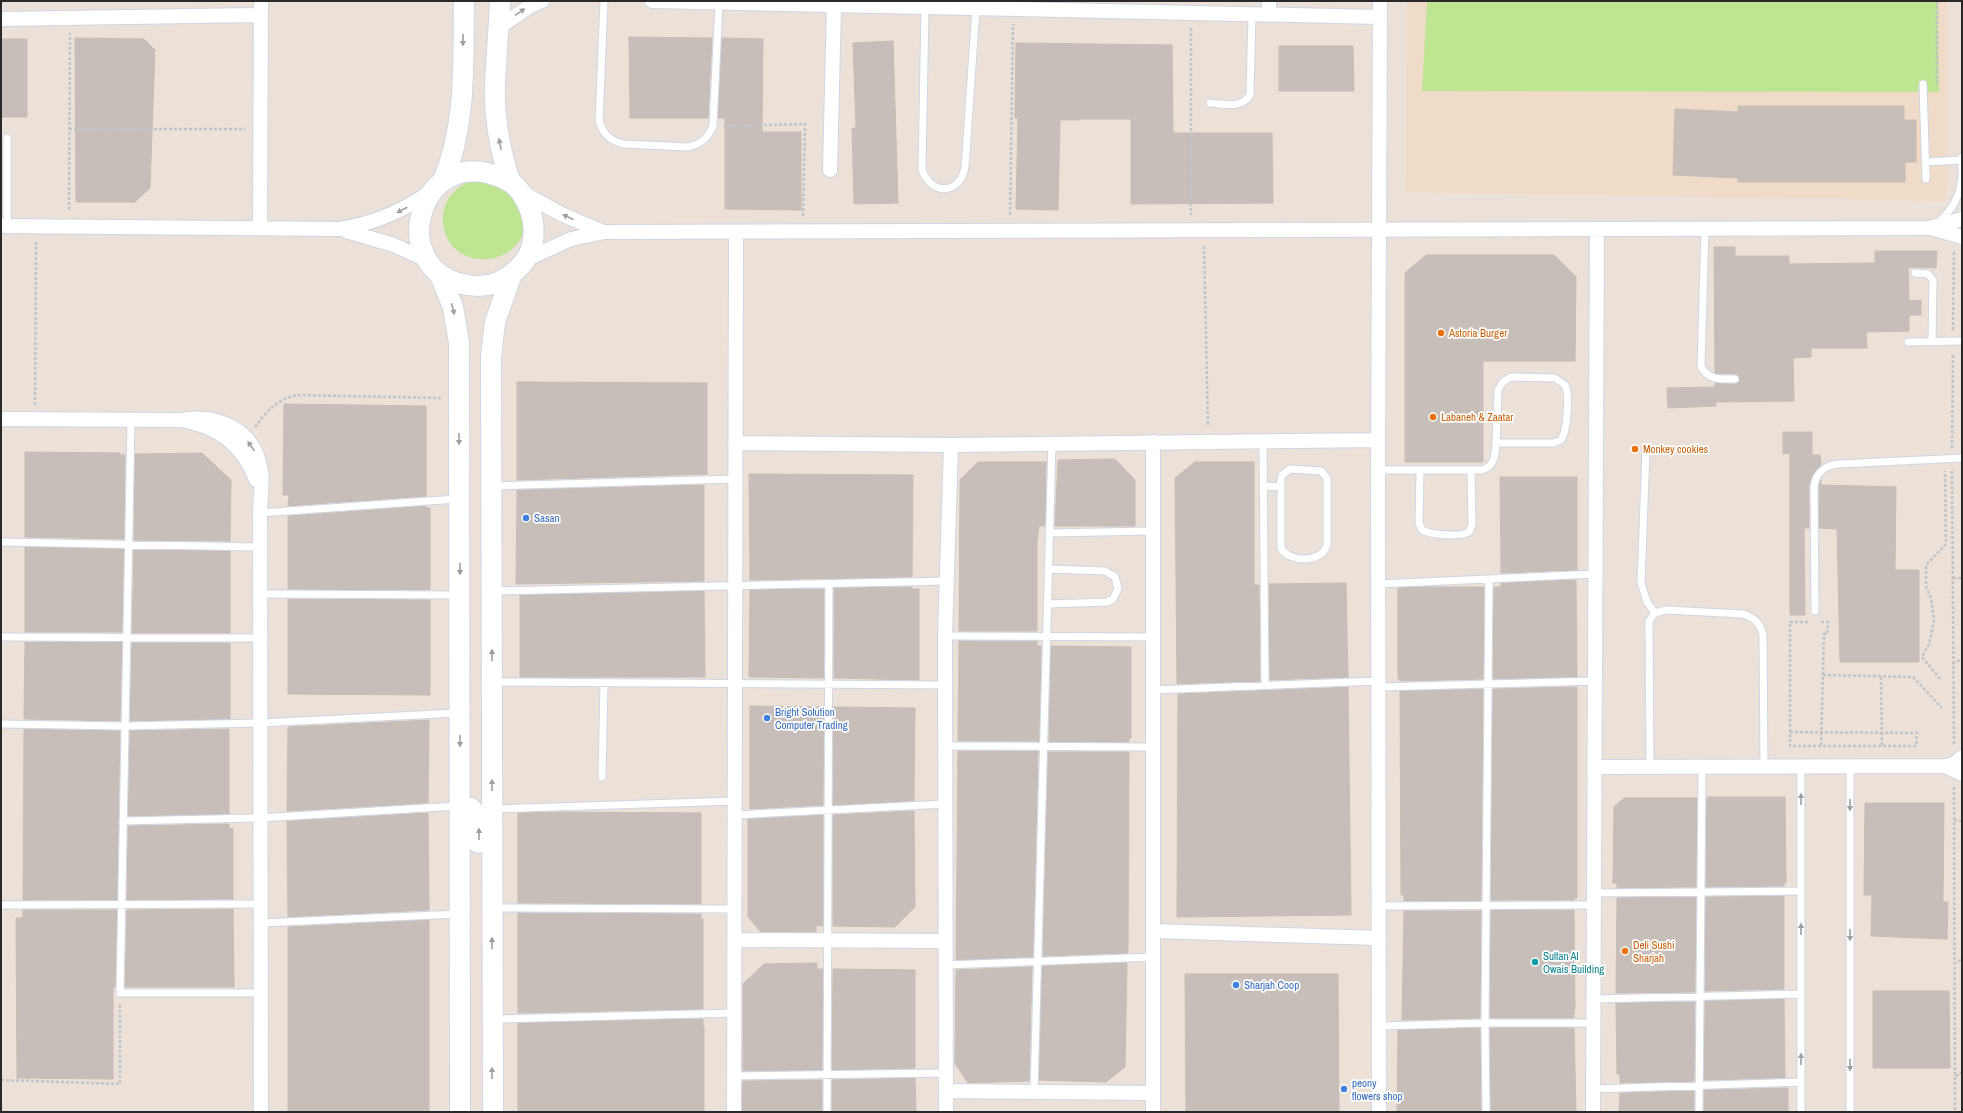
<svg xmlns="http://www.w3.org/2000/svg" width="1963" height="1113" viewBox="0 0 1963 1113" font-family="'Archivo Narrow',sans-serif">
<style>
.education{fill:#efdbc8}
.green{fill:#bee692}
.building{fill:#c7beb9;stroke:#c7bdb3}
.lines{fill:none;stroke-linecap:round;stroke-linejoin:round}
.service-casing{stroke:#cfd6e3;stroke-width:9}
.minor-casing{stroke:#cfd6e3;stroke-width:16}
.secondary-casing{stroke:#cfd6e3;stroke-width:22}
.path{stroke:#c3c3c3;stroke-width:2.5;stroke-dasharray:3 2;stroke-linecap:butt}
.service{stroke:#fff;stroke-width:7}
.minor{stroke:#fff;stroke-width:14}
.secondary{stroke:#fff;stroke-width:20}
.oneway{fill:#9f9f9f}
.food-dot{fill:#e8710a;stroke:#fff;stroke-width:1.5}
.shop-dot{fill:#3f7fe0;stroke:#fff;stroke-width:1.5}
.culture-dot{fill:#0f9aa8;stroke:#fff;stroke-width:1.5}
.labels{text-anchor:middle;stroke-width:3.5;stroke-linejoin:round;paint-order:stroke}
.food-label{font-size:11px;fill:#c56008;stroke:#fff;text-anchor:start}
.shop-label{font-size:11px;fill:#366cbe;stroke:#fff;text-anchor:start}
.culture-label{font-size:11px;fill:#0d838f;stroke:#fff;text-anchor:start}
</style>
<rect width="100%" height="100%" fill="#ece1d9"/>
<!-- education -->
<path class="education" d="M1407 1H1947L1946 201 1406 192Z"/>
<!-- green -->
<path class="green" d="M1427 1H1938L1939 92 1422 91Z
M471 180 507 186C512 193 522 203 524 212 535 269 442 279 443 217 444 198 456 188 471 180Z"/>
<!-- building -->
<path class="building" d="M629 37 712 38 708 118H630Z
M75 38 144 39 155 50 150 188 135 202H76Z
M722 38 763 39 762 132H801V210L725 209V118H718Z
M1 39H27V117H1Z
M893 41 898 203 854 204 852 128H856L853 43Z
M1016 43 1172 45 1173 133H1272L1273 203 1131 204V119H1080V120H1060L1058 210 1016 209 1018 118H1015Z
M1279 46H1353L1354 91H1279Z
M1738 106H1904V120H1916V162H1905V182H1738V178L1673 175 1675 109 1738 112Z
M1714 247H1735V256H1789V264L1875 263V251H1937L1936 268 1908 267 1909 301 1921 300V315H1909V331L1866 332 1867 348H1811V357L1793 358 1794 401 1716 402V406L1668 408 1667 388 1715 387V383L1735 384 1740 381 1739 377 1737 374 1715 373Z
M1426 255H1554L1576 277 1575 361H1483V462H1405V273Z
M517 382 707 383V474L517 480Z
M284 404 426 406V496L288 506 289 495H283Z
M1783 432H1812V455H1820L1821 465 1812 475 1809 485V528H1804L1805 615H1790V453L1783 454Z
M25 452 120 453V455H125L124 539 25 537Z
M202 453 231 480 230 541 134 540 135 454Z
M1115 459 1135 480V526H1055L1058 460Z
M978 462H1046L1045 526H1039L1037 542V631H959L960 480Z
M1195 462H1254V585H1259L1260 681 1177 684 1175 478Z
M749 474 913 475 912 577 750 580Z
M1500 477H1577V570L1501 573Z
M1821 480V485L1896 487 1895 570H1919V662H1840L1837 529 1819 528V487Z
M704 485V581L516 584 517 490Z
M426 506V508H430V590L288 589V516Z
M25 547 124 549 122 632H25Z
M134 550 230 551V633H132Z
M1576 580 1577 677 1493 679 1494 587H1501V583Z
M1346 583 1348 677 1270 680 1269 584Z
M912 587V589H919V680L834 678V588Z
M1426 587H1484L1483 679 1400 681V679H1398V588Z
M824 589V678L749 677 750 590Z
M704 591 705 677H520V595Z
M288 599 430 600V695L288 694Z
M959 641H1037V646H1041L1039 741H958Z
M25 642H122L120 721 24 719Z
M132 642 230 643V719L130 721Z
M1051 646 1131 647V738H1129V742H1049Z
M1348 687 1351 915 1177 917 1178 694Z
M1577 687V898H1574V900H1491L1493 689Z
M1483 689 1481 901H1404V895H1401L1400 691Z
M750 706 824 707 823 805 750 809Z
M834 707 915 708 914 801 833 805Z
M429 720 428 803 287 811 288 727Z
M24 729 120 731 117 900H23Z
M229 729V814L128 816 130 731Z
M958 751H1038L1033 957 956 960Z
M1048 752H1129L1128 953 1043 956Z
M1708 797H1785L1786 883H1784V886L1706 887 1707 798Z
M1624 798H1697L1696 887 1617 888V883H1613L1614 807Z
M1865 803H1944L1943 902H1948L1947 939 1871 936 1872 895H1864Z
M914 811 915 907 895 927 833 926V815Z
M554 812 701 813V904L518 903V813Z
M428 813 429 910 288 917 287 821Z
M823 815V926L816 925V932H761L748 917V819Z
M229 824V828L233 829V899L127 900 128 826Z
M1784 896V989L1705 991 1706 897Z
M1696 897 1695 992 1616 993 1617 898Z
M233 909 234 987H125L127 910Z
M23 910H117L115 987H113V1079L17 1078 16 918H23Z
M1491 910H1574L1575 1009 1574 1008V1018H1490Z
M1404 911H1481L1480 1018 1402 1020Z
M518 913 701 914V919H703V1009L518 1013Z
M429 920V1112H288V927Z
M817 963V969H823L822 1070 743 1071V984L764 964Z
M1127 963 1125 1067 1106 1082 1039 1080 1042 966Z
M1032 967 1029 1081 968 1083 955 1063 956 970Z
M833 969 915 970V1068L832 1070Z
M1185 974H1338L1339 1112H1186Z
M1873 991H1949L1950 1068H1873Z
M1784 999 1785 1078 1704 1080 1705 1001Z
M1695 1002 1694 1081 1620 1083V1074H1617L1616 1003Z
M703 1019V1026H704V1112H518V1023Z
M1480 1028 1481 1112H1397L1398 1030Z
M1490 1028H1574L1576 1112H1491Z
M915 1078 916 1112H832V1080Z
M822 1080V1112H742L743 1081Z
M1788 1088V1112H1704V1090Z
M1694 1091V1112H1619L1620 1093Z"/>
<g class="lines">
<!-- service casing -->
<g class="service-casing">
<path id="service" d="M604 1 599 121C603 134 610 141 624 144L688 147C701 144 708 138 713 126L719 3
M925 7 922 170C932 196 960 195 965 167L976 8
M1923 84 1926 179
M1210 103C1225 104 1241 109 1250 95L1252 14
M7 138V227
M1962 157V173
M1925 162 1962 160
M1938 223C1953 209 1960 196 1962 177
M1705 228 1701 366C1708 381 1721 379 1735 379
M1915 273 1928 274 1933 280 1932 342
M1908 342 1962 341
M1511 377 1555 378 1565 385C1570 394 1567 432 1561 440L1553 443H1496L1498 390 1503 382Z
M131 420 120 993H261
M1263 441 1265 685
M1646 451 1641 583 1647 602 1655 613
M1290 469 1321 471 1327 478V545C1322 563 1289 563 1281 548V480L1282 475Z
M1378 470H1482C1495 466 1495 455 1496 443
M1420 470 1419 523 1422 530C1430 535 1462 537 1469 532L1472 525 1471 470
M494 486 735 479
M1264 486 1281 487
M260 513 457 499
M1049 533 1153 531
M1 542 260 547
M1378 584 1595 574
M493 591 947 581
M260 594 458 595
M1047 604 1107 602 1113 599 1118 589 1115 577 1105 571 1048 569
M1815 611 1814 486C1816 473 1825 465 1839 464L1962 458
M945 636 1153 637
M1 637 260 638
M492 682 945 685
M1379 687 1595 681
M1153 690 1379 681
M1 724 125 726 260 723 458 713
M945 746 1152 747
M1650 767 1649 621 1655 613 1666 610 1743 614C1755 618 1761 624 1763 636L1764 766
M602 777 604 683
M494 809 735 801
M735 815 945 804
M123 821 260 818 458 806
M1594 893 1801 891
M1 905 261 904
M1379 906 1594 905
M493 908 735 909
M261 923 458 914
M946 965 1153 957
M1594 999 1800 994
M495 1019 735 1013
M1379 1026 1485 1023H1594
M734 1076 946 1073
M1593 1089 1801 1082
M1034 1092 1052 443
M827 1112 829 584
M1486 1112 1485 1023 1489 579
M1699 1112 1702 767
M1801 1112V766
M1850 1112V766"/>
</g>
<!-- minor casing -->
<g class="minor-casing">
<path id="minor" d="M652 1 1379 17
M1269 14V1
M1 19 260 15
M499 27 532 5 542 1
M830 170 834 5
M521 192 561 214 603 232
M1 226 340 229C374 223 403 212 431 191
M260 228 261 1
M1931 228 1962 237
M346 231 394 245 429 261
M525 260 571 239 604 232 1929 228 1962 219
M1 419 181 420C217 425 244 446 256 480
M181 420C216 414 252 428 260 466 264 481 260 497 260 513L261 1112
M735 443 951 445 1378 440
M1945 766 1962 774
M1595 767 1945 766 1954 764 1962 757
M1153 931 1379 938
M736 940 945 941
M946 1091 1153 1093
M734 1112 736 233
M946 1112 945 636 951 445
M1153 1112V442
M1379 1112 1378 470 1380 1
M1593 1112 1597 229"/>
</g>
<!-- secondary casing -->
<g class="secondary-casing">
<path id="secondary" d="M500 1C499 29 496 57 495 86 494 115 499 144 507 172 510 184 515 184 522 194 535 213 539 242 524 262 510 279 491 289 468 285 381 273 420 132 510 182
M443 181C467 123 463 62 464 1
M439 273 453 307 459 343 460 1112
M461 806 471 808 478 816V843
M493 1112 491 357 495 322 512 274"/>
</g>
<!-- path -->
<path class="path" d="M1191 28V215
M1937 84V1
M724 126 805 124 803 216
M69 129H245
M69 210 70 33
M1010 215 1013 24
M1204 246 1208 427
M1953 330 1954 251
M35 405 36 242
M255 427C267 411 277 399 298 395L441 398
M1952 448 1953 353
M1952 471 1954 744
M1953 578H1962
M1821 622H1828L1827 634H1824L1821 746
M1953 664 1962 659
M1823 675 1913 677 1942 708
M1881 677 1882 746
M1940 679 1922 657 1929 644 1934 621 1931 598 1926 587V565L1946 544 1945 471
M1790 732 1917 733 1916 746H1790V622H1808
M1954 787 1955 1112
M1954 820 1962 821
M1954 964 1962 959
M1956 1076 1962 1072
M1 1080 120 1084V1005"/>
<!-- service -->
<use href="#service" class="service"/>
<!-- minor -->
<use href="#minor" class="minor"/>
<!-- secondary -->
<use href="#secondary" class="secondary"/>
</g>
<!-- one-way arrows -->
<defs><path id="oneway-solid" d="M-6-.8H1V-3.2L6.5 0L1 3.2V.8H-6Z"/></defs>
<g class="oneway">
<use href="#oneway-solid" transform="translate(520 12) rotate(-34)"/>
<use href="#oneway-solid" transform="translate(463 40) rotate(91)"/>
<use href="#oneway-solid" transform="translate(500 144) rotate(-101)"/>
<use href="#oneway-solid" transform="translate(402 210) rotate(152)"/>
<use href="#oneway-solid" transform="translate(568 217) rotate(-156)"/>
<use href="#oneway-solid" transform="translate(453 309) rotate(75)"/>
<use href="#oneway-solid" transform="translate(459 439) rotate(90)"/>
<use href="#oneway-solid" transform="translate(251 446) rotate(-125)"/>
<use href="#oneway-solid" transform="translate(460 569) rotate(90)"/>
<use href="#oneway-solid" transform="translate(492 655) rotate(-90)"/>
<use href="#oneway-solid" transform="translate(460 741) rotate(90)"/>
<use href="#oneway-solid" transform="translate(492 785) rotate(-90)"/>
<use href="#oneway-solid" transform="translate(1801 799) rotate(-90)"/>
<use href="#oneway-solid" transform="translate(1850 805) rotate(90)"/>
<use href="#oneway-solid" transform="translate(479 834) rotate(-90)"/>
<use href="#oneway-solid" transform="translate(1801 929) rotate(-90)"/>
<use href="#oneway-solid" transform="translate(1850 935) rotate(90)"/>
<use href="#oneway-solid" transform="translate(492 943) rotate(-90)"/>
<use href="#oneway-solid" transform="translate(1801 1059) rotate(-90)"/>
<use href="#oneway-solid" transform="translate(1850 1065) rotate(90)"/>
<use href="#oneway-solid" transform="translate(492 1073) rotate(-90)"/>
</g>
<!-- markers -->
<g class="food-dot">
<circle cx="1441" cy="333" r="4"/>
<circle cx="1433" cy="417" r="4"/>
<circle cx="1635" cy="449" r="4"/>
<circle cx="1625" cy="951" r="4"/>
</g>
<g class="shop-dot">
<circle cx="526" cy="518" r="4"/>
<circle cx="767" cy="718" r="4"/>
<circle cx="1236" cy="985" r="4"/>
<circle cx="1344" cy="1089" r="4"/>
</g>
<circle class="culture-dot" cx="1535" cy="962" r="4"/>
<g class="labels">
<!-- food labels -->
<g class="food-label">
<text x="1449" y="337">Astoria Burger</text>
<text x="1441" y="421">Labaneh &amp; Zaatar</text>
<text x="1643" y="453">Monkey cookies</text>
<text x="1633" y="949">Deli Sushi<tspan x="1633" dy="13">Sharjah</tspan></text>
</g>
<!-- shop labels -->
<g class="shop-label">
<text x="534" y="522">Sasan</text>
<text x="775" y="716">Bright Solution<tspan x="775" dy="13">Computer Trading</tspan></text>
<text x="1244" y="989">Sharjah Coop</text>
<text x="1352" y="1087">peony<tspan x="1352" dy="13">flowers shop</tspan></text>
</g>
<!-- culture labels -->
<g class="culture-label">
<text x="1543" y="960">Sultan Al<tspan x="1543" dy="13">Owais Building</tspan></text>
</g>
</g>
<!-- border -->
<rect width="1963" height="1113" fill="none" stroke="#292929" stroke-width="4"/>
</svg>
